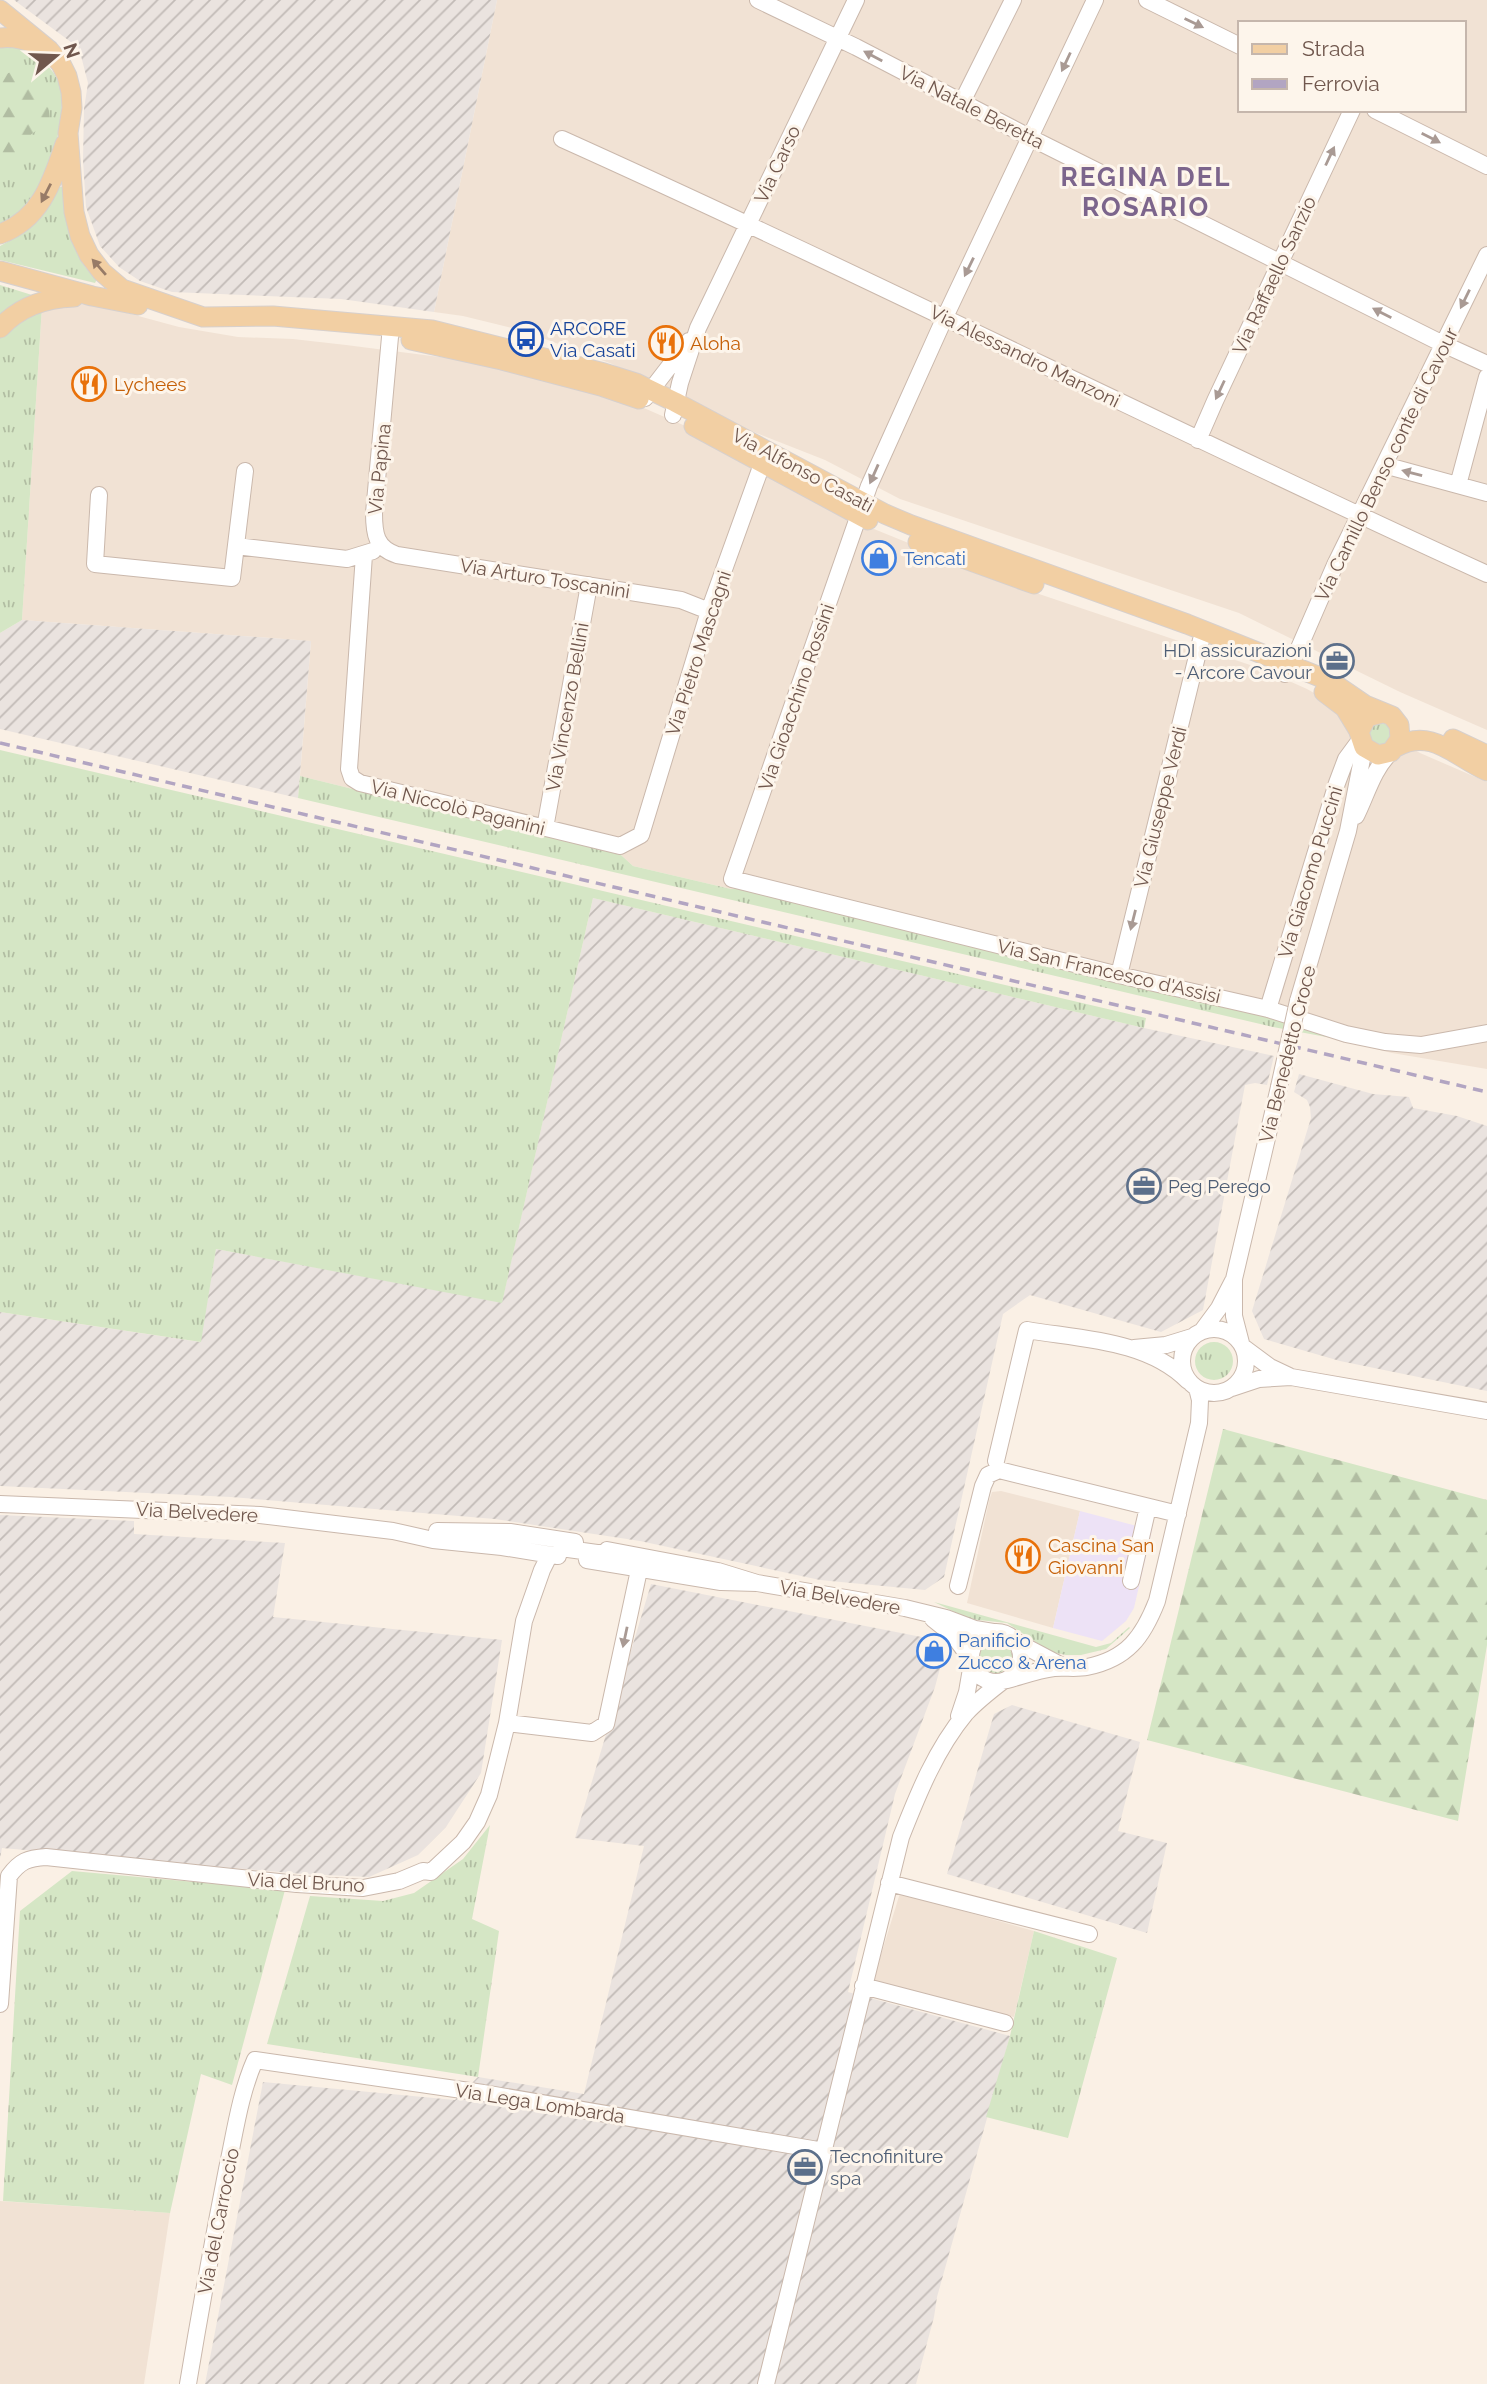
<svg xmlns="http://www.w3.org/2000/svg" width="1487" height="2384" viewBox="0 0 1487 2384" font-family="Raleway,sans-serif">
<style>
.residential{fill:#f1e2d4;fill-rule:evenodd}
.industrial{fill:url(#industrial-furrows)}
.education{fill:#ede2f6}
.grass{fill:url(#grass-tufts)}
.forest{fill:url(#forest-firs)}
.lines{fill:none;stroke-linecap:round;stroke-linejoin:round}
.minor-casing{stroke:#cab8ac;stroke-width:18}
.major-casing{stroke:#d7d0cd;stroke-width:21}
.minor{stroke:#fff;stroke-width:16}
.major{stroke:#f2cfa3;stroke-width:19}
.rail{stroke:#b2a5c2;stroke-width:3.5;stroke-dasharray:10 7;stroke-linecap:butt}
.minor-bridge-casing{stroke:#cab8ac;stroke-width:18;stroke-linecap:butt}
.minor-bridge{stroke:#fff;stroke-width:16}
.oneway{fill:#a99a94}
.oneway2{fill:#977b67}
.labels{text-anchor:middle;stroke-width:6;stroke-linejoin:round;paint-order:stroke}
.street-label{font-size:19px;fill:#70574d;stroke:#fdf5eb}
.transit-label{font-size:19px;fill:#164399;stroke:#fdf5eb;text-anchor:start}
.food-label{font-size:19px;fill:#c56008;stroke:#fdf5eb;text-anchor:start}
.shop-label{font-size:19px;fill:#366cbe;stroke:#fdf5eb;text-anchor:start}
.service-label{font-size:19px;fill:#4e5e75;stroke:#fdf5eb;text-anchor:start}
.district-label{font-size:26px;font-weight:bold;letter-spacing:2px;fill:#7c658c;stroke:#fdf5eb}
</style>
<defs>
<pattern id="industrial-furrows" width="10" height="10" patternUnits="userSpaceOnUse" patternTransform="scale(1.75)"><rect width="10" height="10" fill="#eae3df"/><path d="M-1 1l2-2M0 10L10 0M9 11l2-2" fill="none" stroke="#c2bbb7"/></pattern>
<pattern id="grass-tufts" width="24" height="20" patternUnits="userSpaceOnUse" patternTransform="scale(1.75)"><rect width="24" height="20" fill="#d5e6c5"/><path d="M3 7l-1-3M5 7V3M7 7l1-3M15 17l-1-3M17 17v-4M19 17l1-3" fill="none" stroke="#b1bda2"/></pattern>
<pattern id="forest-firs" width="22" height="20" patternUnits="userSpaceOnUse" patternTransform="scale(1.75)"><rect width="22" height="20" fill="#d5e6c5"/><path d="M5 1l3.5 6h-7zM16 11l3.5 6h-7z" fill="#b1bda2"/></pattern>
</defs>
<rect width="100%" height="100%" fill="#faf0e5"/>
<!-- residential -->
<path class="residential" d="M497 0H1487V730L1400 692 1239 613 900 499 825 460 693 408 612 364 524 331 463 316 434 312ZM1240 23H1464V110H1240Z
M60 302 105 307 179 327 238 337 293 339 346 345 510 366 630 402 690 428 869 527 1012 585 1262 669 1307 689 1420 753 1487 782V1069L1392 1053 740 889H731L633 866 621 855 300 776 311 641 22 620 42 306Z
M1001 1491 1080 1511 1053 1628 967 1603 989 1501 992 1492Z
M900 1893 1034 1931 1014 2017 873 1981Z
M0 2201 170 2213 144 2384H0Z"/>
<!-- industrial -->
<path class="industrial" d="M14 0H497L434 312 341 299 172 292 140 281 119 267 100 246 86 207 83 160 84 109 88 83 79 48Z
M22 620 311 641 298 798 0 729V633Z
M593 898 1144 1028 1274 1056 1267 1085 1255 1083 1245 1085 1203 1310 1161 1332 1030 1295 1003 1314 944 1577 925 1590 820 1580 640 1541 495 1519 231 1497 0 1486V1312L200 1342 216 1249 502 1302Z
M1299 1074 1373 1094 1409 1097 1413 1108 1457 1116 1487 1126V1391L1340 1361 1264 1339 1252 1311 1311 1118 1310 1107 1307 1100 1294 1092Z
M0 1515 134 1521V1534L285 1543 273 1617 502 1640 481 1773 446 1827 418 1855 369 1877 303 1874 2 1848 0 1858Z
M651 1584 947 1642 935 1687 895 1794 848 1992 1010 2036 937 2297 934 2317 916 2384H205L263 2082 455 2100 478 2077 584 2094 644 1846 575 1838Z
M1012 1705 1140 1742 1118 1831 1167 1843 1147 1933 947 1874 994 1714Z"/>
<!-- education -->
<path class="education" d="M1080 1511 1152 1530 1134 1608 1126 1621 1102 1641 1053 1628Z"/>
<!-- grass -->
<path class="grass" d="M19 46C36 55 54 66 60 86 68 111 50 174 37 196 30 208 11 219 0 228V47Z
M59 187H62C68 220 69 257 97 279L95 283 0 260V246L20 235Z
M0 285 32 295 0 316Z
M42 306 22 620 0 633V336Z
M1369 734a11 11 0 1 1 22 0a11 11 0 1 1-22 0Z
M0 750 1146 1018 1144 1028 593 898 502 1303 216 1249 201 1342 0 1312Z
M300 776 621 855 633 866 731 889H740L1266 1015 1337 1039 1273 1027 298 798Z
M1195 1361a19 19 0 1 1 38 0a19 19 0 1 1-38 0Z
M934 1602 1096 1647 1111 1643 1129 1627 1130 1628 1106 1649 1081 1655H1066L1051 1652 1007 1623 969 1619Z
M980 1657a16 16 0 1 1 32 0a16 16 0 1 1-32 0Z
M490 1825 472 1919 499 1931 478 2077 267 2044 310 1896 383 1901 414 1893 463 1859Z
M72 1871 285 1890 232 2085 201 2074 170 2213 3 2201 20 1911Z
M1034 1931 1117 1958 1068 2138 986 2117 1010 2036Z"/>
<!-- forest -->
<path class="forest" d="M15 70C45 79 47 90 50 120L20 143C20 162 21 165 1 170L0 81 4 75Z
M1223 1429 1487 1500V1645L1458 1821 1147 1740Z"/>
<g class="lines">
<!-- minor casing -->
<g class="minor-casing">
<path id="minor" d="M758 0 856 47 1031 138 1443 344 1487 364
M1095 0 945 317 869 486 732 879 1119 975 1268 1009 1346 1034 1385 1042 1421 1045 1487 1033
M1147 0 1240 46
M962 102 1013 0
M1375 110 1487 166
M562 139C873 279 1177 433 1487 574
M391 326 374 513C374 534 376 548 397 555L681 600 709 611
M645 398 689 341
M673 415 680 383 698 328 856 0
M1198 440 1215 401 1352 110
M1384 465 1487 493
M1458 485 1487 377
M99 495 95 564 232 578 245 471
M236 546 347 559 373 551
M364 555 349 769 352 778 360 783 620 846 641 835 709 611 766 453
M1285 674 1299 648 1335 565 1487 255
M1356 816C1367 794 1373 769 1391 752
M545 828 589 585
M1119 975 1201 640
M1298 1001 1348 831 1362 759 1360 740
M1268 1009 1337 783 1346 759 1360 740
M1182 1361a32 32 0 1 1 64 0a32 32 0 1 1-64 0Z
M1202 1331 1219 1308 1233 1281
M1241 1343 1234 1316V1279L1279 1087
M1243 1347 1270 1367 1289 1376
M1134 1348 1166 1345 1192 1337
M1232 1388 1259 1379 1291 1377 1487 1411
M996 1461 1027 1330C1080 1339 1148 1340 1188 1381
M0 1504 260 1515 393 1531 433 1540 502 1547 558 1556
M437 1531 510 1532 575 1542
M607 1550 718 1571 757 1583 905 1608 946 1618 975 1629 993 1632
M587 1560 721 1582 757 1583
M1131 1581 1148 1507
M958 1586 983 1486 988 1475 999 1470 1178 1514
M933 1619 953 1635 971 1659
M971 1657a25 25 0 1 1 50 0a25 25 0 1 1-50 0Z
M1015 1641 1064 1667
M1007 1680C1022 1676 1038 1670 1054 1668 1065 1667 1076 1669 1087 1667 1127 1659 1143 1637 1157 1601L1199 1423 1200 1400 1197 1388
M959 1716 967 1692 972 1663
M507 1723 592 1733 606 1724 639 1570 648 1565
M889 1883 1089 1934
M863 1986 1005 2023
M0 2004 9 1876C20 1861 28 1858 46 1857L297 1884 363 1888 399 1881 423 1871 431 1872 463 1842 477 1822 489 1795 507 1723 524 1621 542 1570 550 1554 561 1548 597 1553 615 1552
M188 2384C200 2312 213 2240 227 2169 235 2132 240 2094 255 2060L483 2093 824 2151
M766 2384 901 1837C918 1794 936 1749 966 1713 977 1701 990 1691 1003 1681"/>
</g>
<!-- major casing -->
<g class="major-casing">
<path id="major" d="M0 10 49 50 61 64 67 76 71 92 72 108 68 133 74 212 80 236 89 255 102 272 122 289 203 317 273 316 432 330 604 373 636 383 675 402 885 514 911 525 1187 624 1330 681 1365 705 1392 716 1399 725 1400 739 1391 752 1378 755 1364 747 1359 732 1367 717 1382 713
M0 38C13 36 24 39 36 44
M0 234C41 219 52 182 65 144
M0 271 92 296 138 305
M0 328C20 306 45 298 74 297
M411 340 502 360 601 386 639 399
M694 426 868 520
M918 542 1034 584
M1324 692 1345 708 1359 731
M1453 739 1487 755
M1396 747C1432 727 1455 757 1487 771"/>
</g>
<!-- minor -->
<use href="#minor" class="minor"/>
<!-- major -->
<use href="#major" class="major"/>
<!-- rail -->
<path class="rail" d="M0 743 1487 1092"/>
<!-- minor-bridge casing -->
<g class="minor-bridge-casing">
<path id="minor-bridge" d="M1279 1087 1298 1001"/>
</g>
<!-- minor-bridge -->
<use href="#minor-bridge" class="minor-bridge"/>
</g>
<!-- one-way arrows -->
<defs><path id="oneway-solid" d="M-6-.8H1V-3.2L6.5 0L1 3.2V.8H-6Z" transform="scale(1.75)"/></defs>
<g class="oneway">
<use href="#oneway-solid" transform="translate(1194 23) rotate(26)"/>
<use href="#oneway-solid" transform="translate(873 56) rotate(-152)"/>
<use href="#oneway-solid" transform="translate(1066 62) rotate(115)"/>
<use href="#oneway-solid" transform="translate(1431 138) rotate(27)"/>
<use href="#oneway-solid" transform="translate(1330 156) rotate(-65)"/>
<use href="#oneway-solid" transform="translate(969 267) rotate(116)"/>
<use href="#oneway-solid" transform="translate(1465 299) rotate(116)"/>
<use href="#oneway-solid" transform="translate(1382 313) rotate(-153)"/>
<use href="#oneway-solid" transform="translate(1220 390) rotate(115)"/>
<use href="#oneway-solid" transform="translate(1412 473) rotate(-165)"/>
<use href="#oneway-solid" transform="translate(874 474) rotate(114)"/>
<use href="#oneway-solid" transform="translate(1133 920) rotate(104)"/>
<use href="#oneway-solid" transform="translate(625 1637) rotate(102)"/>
</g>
<g class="oneway2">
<use href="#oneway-solid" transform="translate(46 193) rotate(117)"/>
<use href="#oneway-solid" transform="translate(99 267) rotate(-131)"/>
</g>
<!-- icons -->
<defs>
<g id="bus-ring" transform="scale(1.75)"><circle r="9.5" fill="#fdf5eb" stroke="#1a4fb4" stroke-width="1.5"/><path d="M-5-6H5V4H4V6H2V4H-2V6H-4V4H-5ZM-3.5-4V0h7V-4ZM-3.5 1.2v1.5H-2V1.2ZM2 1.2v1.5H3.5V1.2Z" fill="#1a4fb4"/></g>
<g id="restaurant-ring" transform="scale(1.75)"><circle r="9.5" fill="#fdf5eb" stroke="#e8710a" stroke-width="1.5"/><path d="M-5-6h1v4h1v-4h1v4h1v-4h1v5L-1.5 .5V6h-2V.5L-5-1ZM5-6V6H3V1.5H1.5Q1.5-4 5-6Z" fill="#e8710a"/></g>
<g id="shop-ring" transform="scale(1.75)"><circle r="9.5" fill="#fdf5eb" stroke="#3f7fe0" stroke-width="1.5"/><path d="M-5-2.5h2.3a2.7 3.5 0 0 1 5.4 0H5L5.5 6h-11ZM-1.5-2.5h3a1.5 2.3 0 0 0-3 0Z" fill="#3f7fe0"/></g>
<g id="office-ring" transform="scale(1.75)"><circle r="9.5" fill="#fdf5eb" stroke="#5c6f8a" stroke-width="1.5"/><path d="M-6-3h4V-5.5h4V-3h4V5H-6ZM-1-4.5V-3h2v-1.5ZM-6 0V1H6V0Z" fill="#5c6f8a"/></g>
</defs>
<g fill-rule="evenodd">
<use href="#bus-ring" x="526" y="339"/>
<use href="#restaurant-ring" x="666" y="343"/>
<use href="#restaurant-ring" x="89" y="384"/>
<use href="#shop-ring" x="879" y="558"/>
<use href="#office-ring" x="1337" y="661"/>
<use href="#office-ring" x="1144" y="1186"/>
<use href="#restaurant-ring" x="1023" y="1556"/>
<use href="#shop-ring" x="934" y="1651"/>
<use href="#office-ring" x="805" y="2167"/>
</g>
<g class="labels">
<!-- street labels -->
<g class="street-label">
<text transform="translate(972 107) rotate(27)" y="7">Via Natale Beretta</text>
<text transform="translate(777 164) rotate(-65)" y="7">Via Carso</text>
<text transform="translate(1274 275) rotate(-65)" y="7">Via Raffaello Sanzio</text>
<text transform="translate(1025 356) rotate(26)" y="7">Via Alessandro Manzoni</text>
<text transform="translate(1386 464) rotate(-64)" y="7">Via Camillo Benso conte di Cavour</text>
<text transform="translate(379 469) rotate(-84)" y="7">Via Papina</text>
<text transform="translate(803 470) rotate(28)" y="7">Via Alfonso Casati</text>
<text transform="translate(545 578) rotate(9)" y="7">Via Arturo Toscanini</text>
<text transform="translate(698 653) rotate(-72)" y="7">Via Pietro Mascagni</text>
<text transform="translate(796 697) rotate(-71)" y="7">Via Gioacchino Rossini</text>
<text transform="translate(567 707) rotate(-80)" y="7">Via Vincenzo Bellini</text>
<text transform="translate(458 807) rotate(14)" y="7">Via Niccolò Paganini</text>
<text transform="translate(1160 807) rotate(-76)" y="7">Via Giuseppe Verdi</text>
<text transform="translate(1310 872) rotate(-73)" y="7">Via Giacomo Puccini</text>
<text transform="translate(1109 971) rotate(13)" y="7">Via San Francesco d'Assisi</text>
<text transform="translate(1287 1054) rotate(-76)" y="7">Via Benedetto Croce</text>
<text transform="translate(197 1512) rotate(3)" y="7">Via Belvedere</text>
<text transform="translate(840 1597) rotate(10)" y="7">Via Belvedere</text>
<text transform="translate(306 1882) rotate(3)" y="7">Via del Bruno</text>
<text transform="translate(540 2103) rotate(9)" y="7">Via Lega Lombarda</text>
<text transform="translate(218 2221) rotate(-79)" y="7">Via del Carroccio</text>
</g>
<!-- transit labels -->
<g class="transit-label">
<text x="550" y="335">ARCORE<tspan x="550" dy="22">Via Casati</tspan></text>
</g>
<!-- food labels -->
<g class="food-label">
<text x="690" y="350">Aloha</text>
<text x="114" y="391">Lychees</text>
<text x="1048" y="1552">Cascina San<tspan x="1048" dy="22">Giovanni</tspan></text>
</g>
<!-- shop labels -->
<g class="shop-label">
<text x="903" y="565">Tencati</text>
<text x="958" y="1647">Panificio<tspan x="958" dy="22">Zucco &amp; Arena</tspan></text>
</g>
<!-- service labels -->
<g class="service-label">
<text x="1312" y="657" text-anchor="end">HDI assicurazioni<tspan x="1312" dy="22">- Arcore Cavour</tspan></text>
<text x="1168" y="1193">Peg Perego</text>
<text x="830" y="2163">Tecnofiniture<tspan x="830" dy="22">spa</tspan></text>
</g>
<!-- district labels -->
<g class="district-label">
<text x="1146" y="186">REGINA DEL<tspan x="1146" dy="30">ROSARIO</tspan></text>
</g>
</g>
<!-- legend -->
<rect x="1238" y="21" width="228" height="91" fill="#fdf5eb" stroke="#c5b6ac" stroke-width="2"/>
<rect x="1252" y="44" width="35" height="10" fill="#f2cfa3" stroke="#c5b6ac" stroke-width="2"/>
<text x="1302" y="56" font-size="21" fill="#70574d">Strada</text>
<rect x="1252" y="79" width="35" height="10" fill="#b2a5c2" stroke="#c5b6ac" stroke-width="2"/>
<text x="1302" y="91" font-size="21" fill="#70574d">Ferrovia</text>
<!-- north arrow -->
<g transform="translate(56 56) rotate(71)" stroke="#fdf5eb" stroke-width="5" paint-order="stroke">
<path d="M0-5L12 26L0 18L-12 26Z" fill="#70574d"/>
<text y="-10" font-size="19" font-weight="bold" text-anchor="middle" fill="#70574d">N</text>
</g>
</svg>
